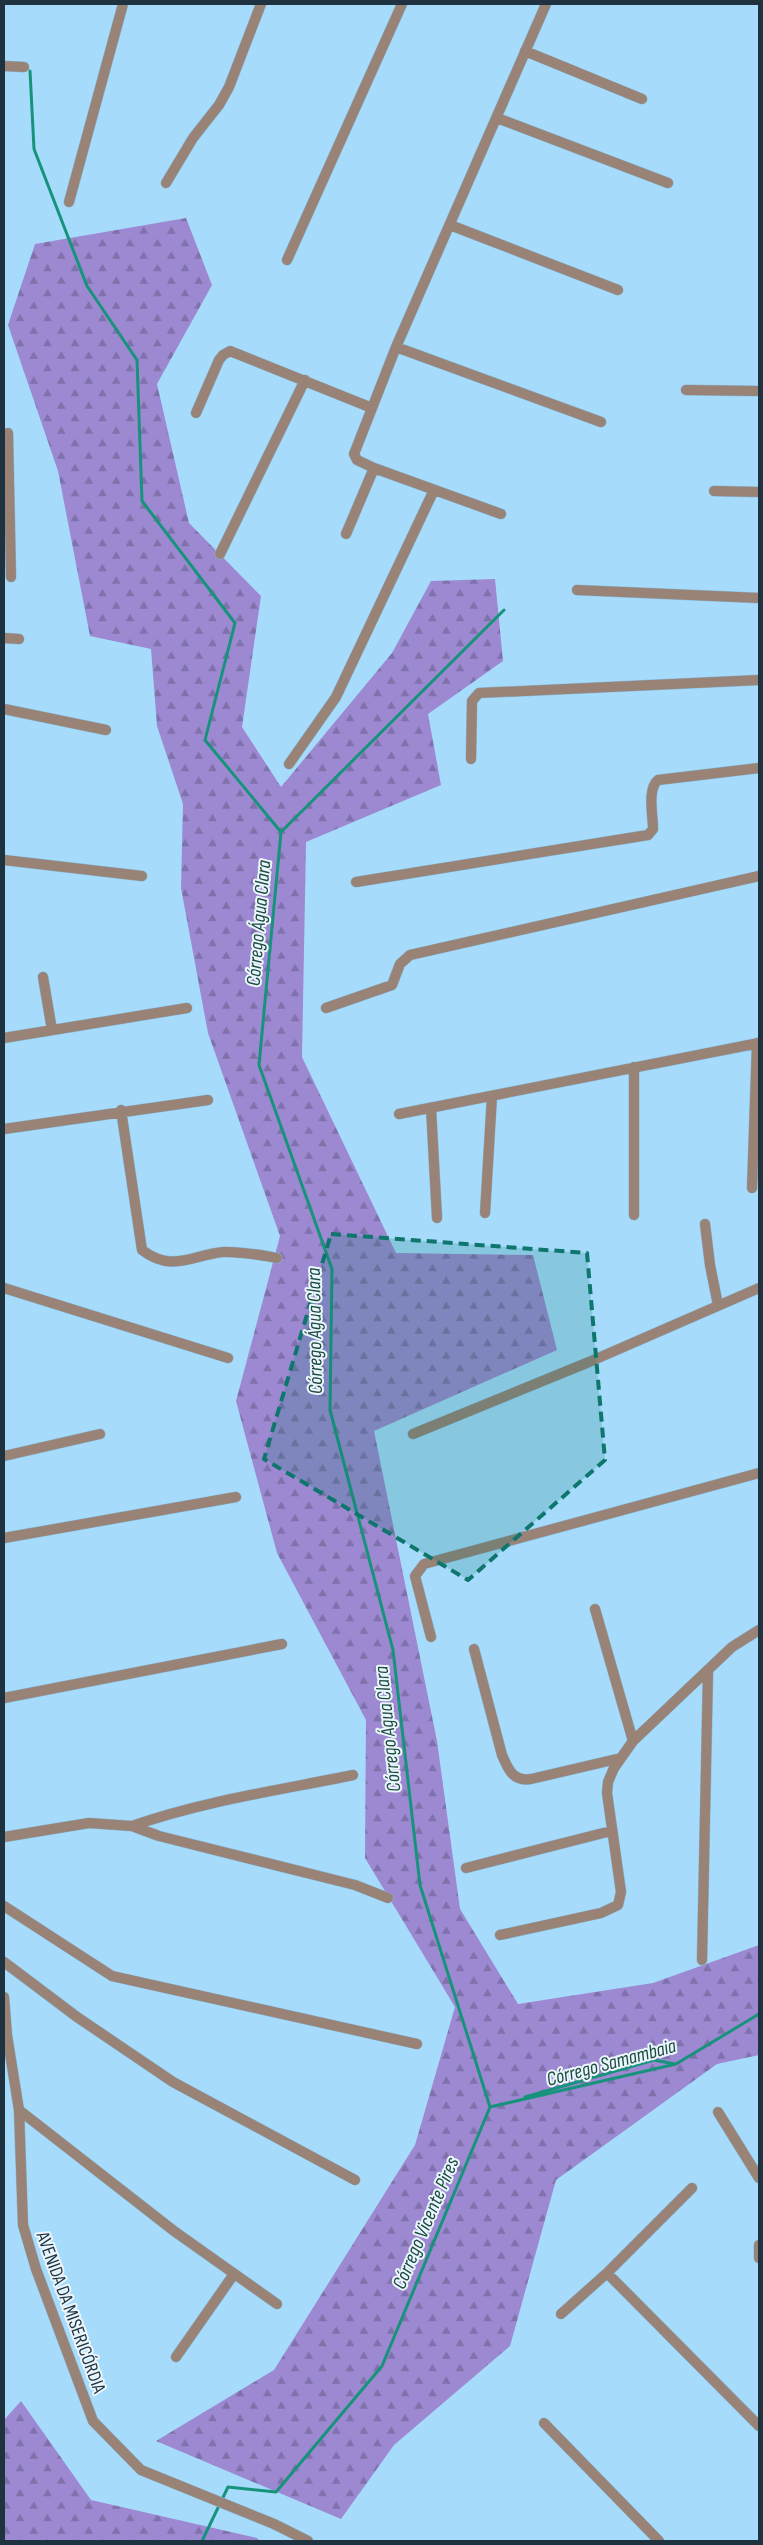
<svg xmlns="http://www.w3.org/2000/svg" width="763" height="2545" viewBox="0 0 763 2545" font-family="'Sofia Sans Condensed',sans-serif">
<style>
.forest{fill:url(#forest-firs)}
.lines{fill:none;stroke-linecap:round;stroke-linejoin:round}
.stream{stroke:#17937c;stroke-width:3}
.minor-casing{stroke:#8bb9d6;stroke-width:11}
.tertiary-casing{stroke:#8bb9d6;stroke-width:11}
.minor{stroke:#988376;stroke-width:10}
.tertiary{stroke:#988376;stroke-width:10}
.marked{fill:#0f766e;fill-opacity:0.2;stroke:#0f766e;stroke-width:4;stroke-dasharray:10 6;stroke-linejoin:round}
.labels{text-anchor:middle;stroke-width:4;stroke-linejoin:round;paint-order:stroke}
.street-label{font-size:19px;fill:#1e333f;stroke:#ebf6fc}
.water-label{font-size:20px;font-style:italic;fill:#1c4b40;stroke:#ebf6fc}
</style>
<defs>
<pattern id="forest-firs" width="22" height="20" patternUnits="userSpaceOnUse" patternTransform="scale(1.25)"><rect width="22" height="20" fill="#9c89d1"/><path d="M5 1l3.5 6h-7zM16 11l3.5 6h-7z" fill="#7f71ab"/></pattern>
</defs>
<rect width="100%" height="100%" fill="#a6dbfc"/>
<!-- forest -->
<path class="forest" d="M186 218 212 285 157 384 189 523 261 596 242 727 281 787 392 653 431 581 495 579 503 661 428 714 441 785 306 842 302 1057 396 1253 533 1255 557 1350 374 1431 437 1741 460 1909 518 2004 653 1983 759 1945V2055L717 2064 556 2180 510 2346 394 2445 341 2519 156 2441 274 2370 415 2145 455 2007 365 1858 366 1720 277 1553 236 1401 280 1236 208 1033 181 888 183 804 157 726 151 649 90 636 58 471 8 325 35 244Z
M21 2401 91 2500 257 2538 260 2541H4V2420Z"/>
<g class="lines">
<!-- stream -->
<path class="stream" d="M30 71 34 149 87 286 137 360 142 501 235 623 205 740 281 832
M504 610 281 832 259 1065 332 1269 330 1410 393 1650 420 1885 490 2107 676 2064 759 2014
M525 2097 654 2060 675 2064
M202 2541 228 2487 276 2492 382 2366 490 2107"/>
<!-- minor casing -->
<g class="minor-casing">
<path id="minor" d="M525 51 642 99
M4 66 24 67
M497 118 668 183
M166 183 193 138 219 105 229 87 261 4
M69 202 123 4
M450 225 618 290
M287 260 402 4
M396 347 601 422
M686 390 759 391
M196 413 219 360 223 355 230 351 372 408
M8 433 11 577
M714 491 759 492
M501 514 374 468 357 460 354 454 396 347 546 4
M346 534 374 468
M220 554 305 380
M577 590 759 598
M4 638 19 639
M4 709 106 730
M471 759 472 701 479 693 759 680
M289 764 336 697 434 490
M4 860 142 876
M356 882 648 835 653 829C653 815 647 789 658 780L759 768
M43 977 52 1030
M326 1008 392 985 400 964 410 955 759 876
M4 1038 187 1008
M431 1108 437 1218
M121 1110 142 1250C172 1273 192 1255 223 1252 241 1251 260 1255 277 1258
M399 1114 759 1043
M4 1129 208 1100
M752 1188 757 1043
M485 1213 492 1096
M634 1215V1067
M705 1224 710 1265 718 1305
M4 1288 228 1358
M413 1434 589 1362 759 1288
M4 1456 100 1434
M4 1538 236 1497
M595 1609 633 1741
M431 1637 415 1576 424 1564 759 1473
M474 1649 502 1755C508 1769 513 1782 531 1779L621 1758
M4 1698 282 1644
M132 1826C203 1801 280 1790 353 1775
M4 1837 89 1823 132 1826 159 1836 355 1885 388 1898
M466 1868 611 1831
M4 1906 112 1976 417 2044
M500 1935 601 1913 618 1905 621 1892 607 1793 608 1782 614 1768 633 1741 732 1647 759 1630
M702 1960 708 1672
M4 1962 77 2017 173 2082 355 2180
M19 2110 174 2231 277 2304
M718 2112 759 2178
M759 2245V2258
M607 2273 759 2426
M561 2314 607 2273 692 2188
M176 2357 234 2274
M544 2423 659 2541"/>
</g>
<!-- tertiary casing -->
<g class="tertiary-casing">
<path id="tertiary" d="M4 1997 7 2035 19 2110 23 2225 36 2269 93 2421 141 2470 274 2524 308 2541"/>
</g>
<!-- minor -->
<use href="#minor" class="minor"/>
<!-- tertiary -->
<use href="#tertiary" class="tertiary"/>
</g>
<!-- marked area -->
<path class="marked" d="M331 1234 587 1253 605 1460 468 1580 264 1459Z"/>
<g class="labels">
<!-- street labels -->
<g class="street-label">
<text transform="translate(72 2312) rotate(70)" y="7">AVENIDA DA MISERICÓRDIA</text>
</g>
<!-- water labels -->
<g class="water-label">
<text transform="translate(258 923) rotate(-85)" y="7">Córrego Água Clara</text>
<text transform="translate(314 1331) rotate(-91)" y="7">Córrego Água Clara</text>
<text transform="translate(387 1729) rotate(-96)" y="7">Córrego Água Clara</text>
<text transform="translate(611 2062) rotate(-15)" y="7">Córrego Samambaia</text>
<text transform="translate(425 2223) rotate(-67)" y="7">Córrego Vicente Pires</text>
</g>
</g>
<!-- border -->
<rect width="763" height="2545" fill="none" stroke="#1e333f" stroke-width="10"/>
</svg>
